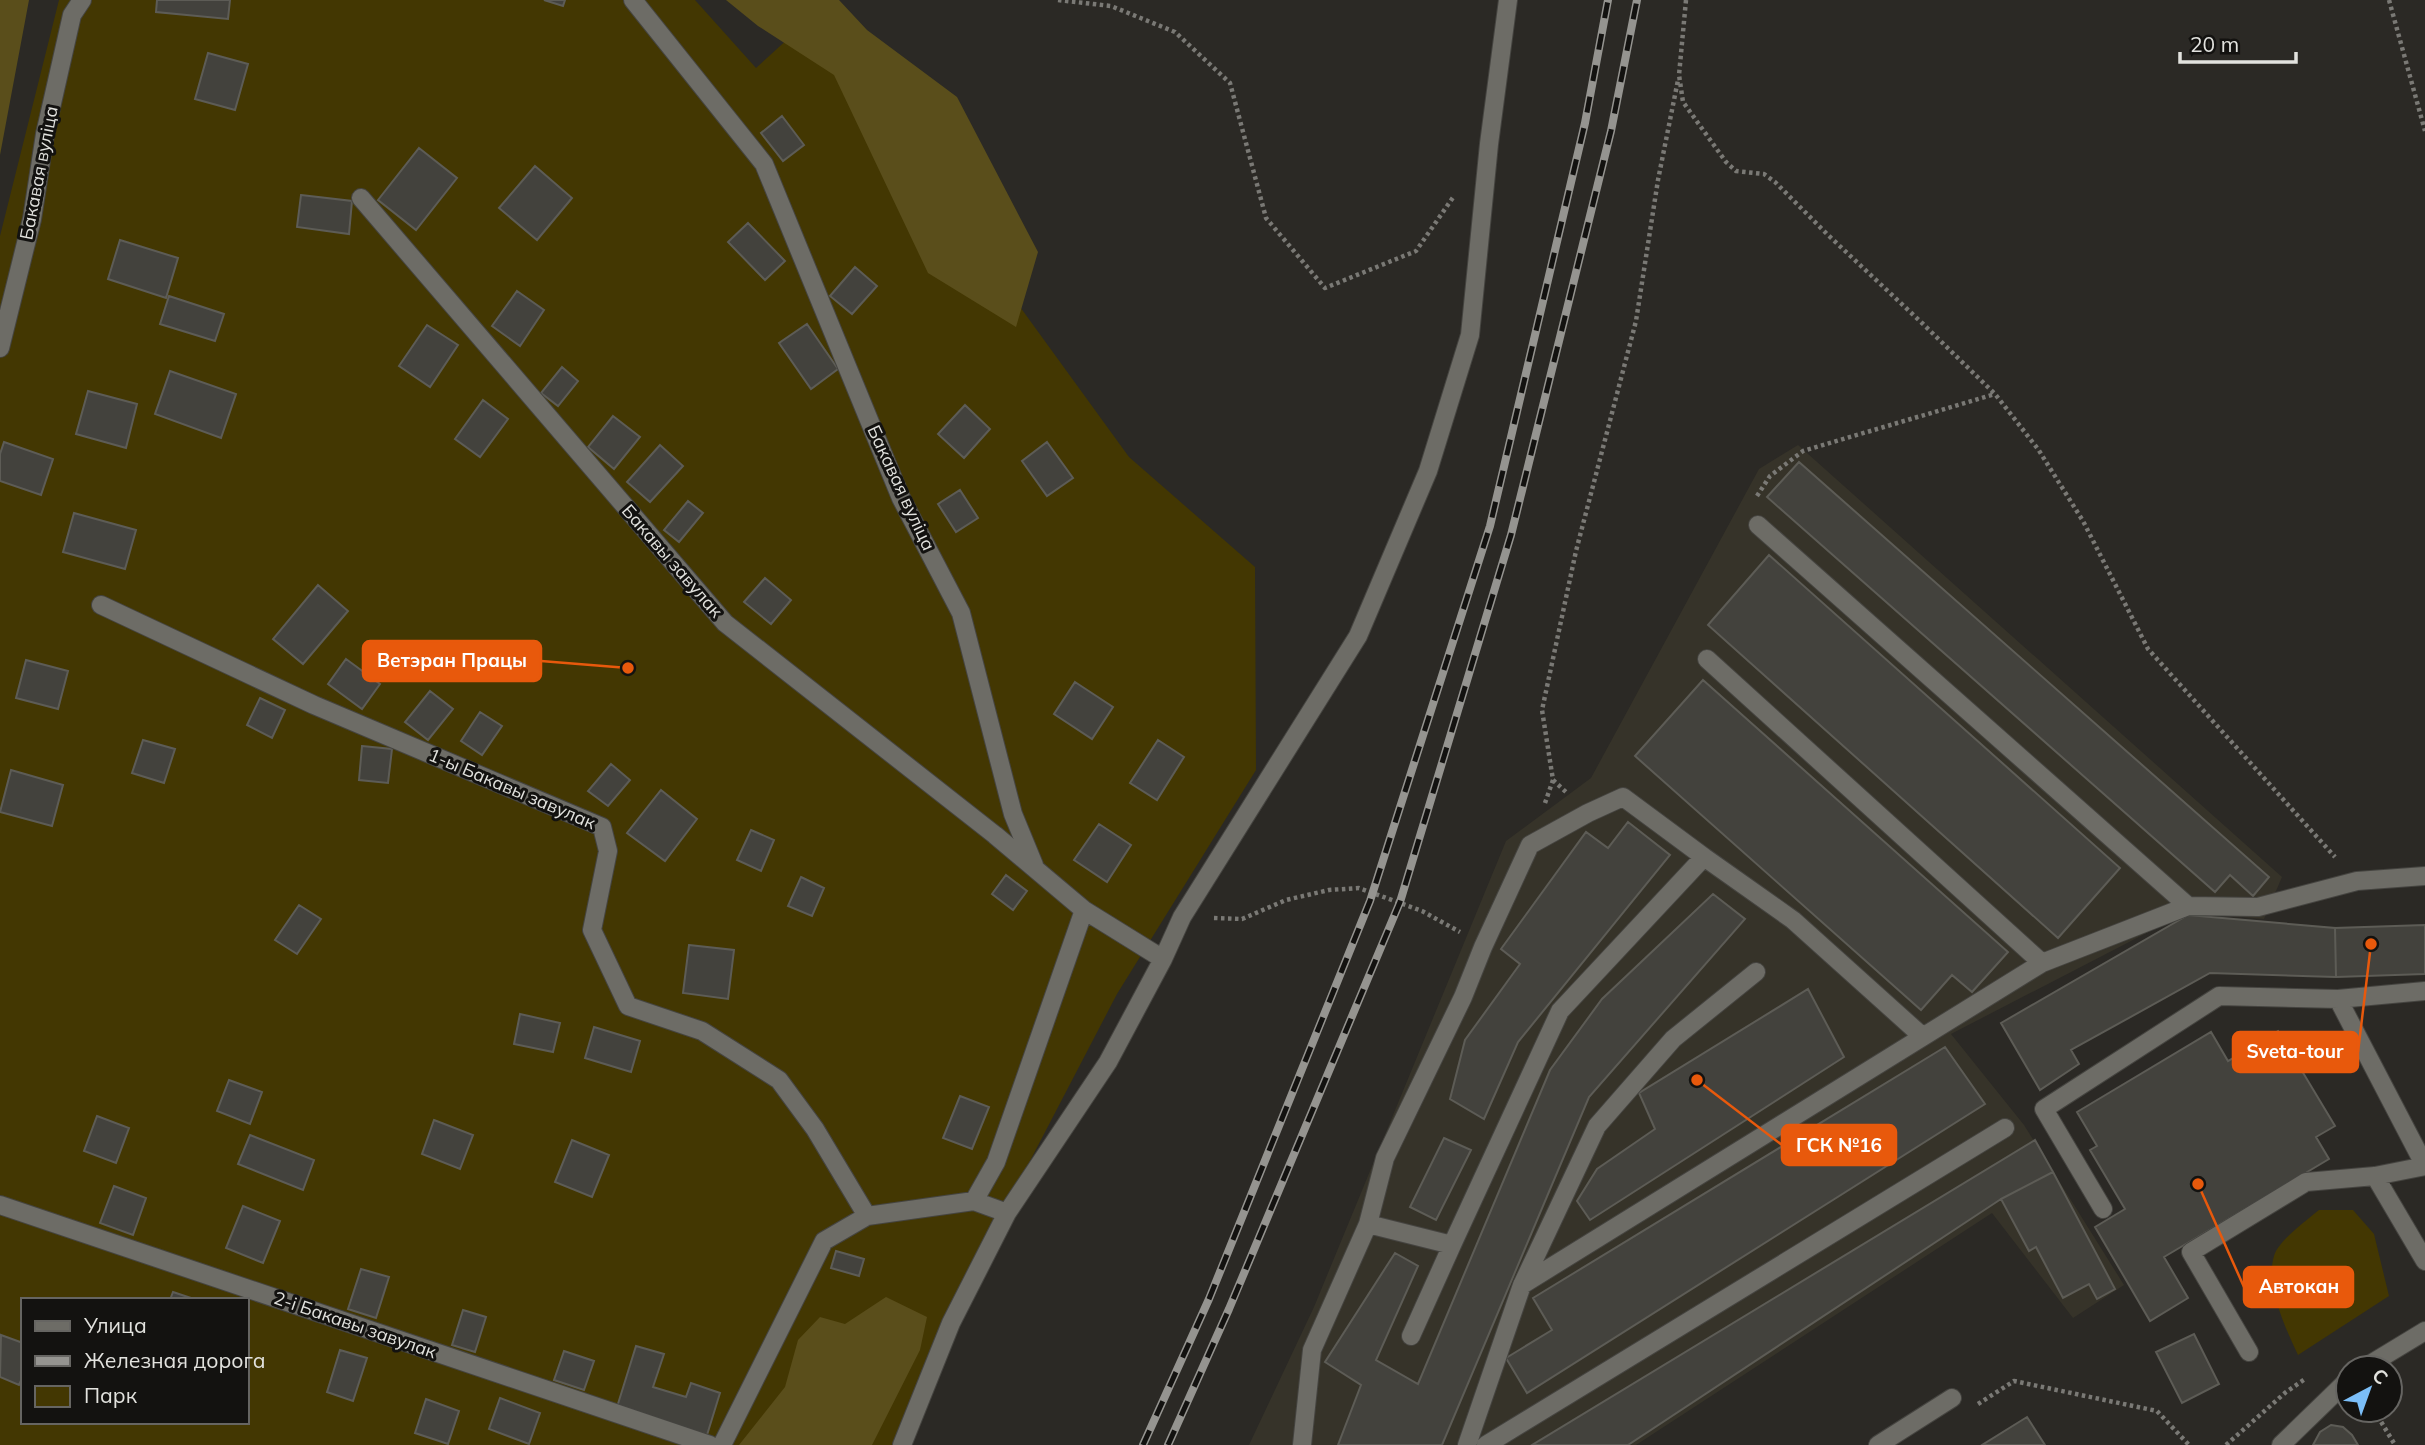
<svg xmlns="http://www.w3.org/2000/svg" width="2425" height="1445" viewBox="0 0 2425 1445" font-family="Mulish,sans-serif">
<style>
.built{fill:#363329}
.green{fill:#433702;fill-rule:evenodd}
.forest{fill:#5a4e1b}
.building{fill:#43423d;stroke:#5d5c56;stroke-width:2}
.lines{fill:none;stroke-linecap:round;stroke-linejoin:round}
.minor-casing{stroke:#454440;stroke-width:20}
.path{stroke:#7a7975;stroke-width:4.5;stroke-dasharray:3.5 3.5;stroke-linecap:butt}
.minor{stroke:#6d6c66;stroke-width:18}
.rail-casing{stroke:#959490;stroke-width:8}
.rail{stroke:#131210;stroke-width:5;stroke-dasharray:16;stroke-linecap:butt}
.labels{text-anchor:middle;stroke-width:6;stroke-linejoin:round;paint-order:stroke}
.street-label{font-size:18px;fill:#e2e2de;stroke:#131210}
.leader{fill:none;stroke:#e8590c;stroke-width:2.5}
.callout-dot{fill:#e8590c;stroke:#131210;stroke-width:2.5}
.callout{fill:#e8590c;stroke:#e8590c;stroke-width:2.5}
.callout-label{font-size:19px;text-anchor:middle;font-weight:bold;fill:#fff}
</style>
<rect width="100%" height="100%" fill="#2b2925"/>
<!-- built -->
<path class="built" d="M1798 445 2282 877 2264 919 2187 912 1951 1034 2024 1125 2124 1285 2073 1318 1992 1213 1636 1445H1249L1314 1307 1506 841 1591 778 1759 469Z"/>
<!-- green -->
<path class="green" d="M59 0H695L756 68 802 26 1023 311 1129 457 1255 567 1256 770 1117 994 1020 1180 892 1445H0V236ZM23 1300H247V1422H23Z
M2319 1210H2353L2374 1234 2389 1296 2298 1355C2286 1330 2265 1284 2274 1256 2278 1241 2307 1220 2319 1210Z"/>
<!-- forest -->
<path class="forest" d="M0 0H29L0 155Z
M726 0H839L867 30 957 97 1038 252 1016 327 928 273 834 75 758 26Z
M886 1297 927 1317 920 1350 872 1445H739L785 1387 798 1340 820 1317 845 1324Z"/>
<!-- building -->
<path class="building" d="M157 0H230L228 19 156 12Z
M544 0H565L563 6Z
M208 53 248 64 235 110 195 99Z
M782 116 804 145 783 161 761 133Z
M419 148 457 178 416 230 378 200Z
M535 166 572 198 537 240 499 208Z
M301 195 352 201 349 234 297 227Z
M748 223 785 261 765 280 728 242Z
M120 240 178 258 166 298 108 279Z
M855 267 877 286 852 314 830 296Z
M517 291 544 310 520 346 492 326Z
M169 296 224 314 215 341 160 324Z
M807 324 838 369 811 389 779 343Z
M427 325 458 345 430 387 399 366Z
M562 367 578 381 558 406 541 393Z
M170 371 236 394 221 438 155 414Z
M88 391 137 404 126 448 76 434Z
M483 400 508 419 480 457 455 439Z
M965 405 990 429 964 458 938 434Z
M613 416 640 437 614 469 588 447Z
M4 442 53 459 41 495 0 481V454Z
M1047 442 1073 478 1047 496 1022 461Z
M660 445 683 466 650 502 627 482Z
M1799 462 2269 877 2253 896 2230 875 2215 892 1767 497Z
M960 490 978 518 956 532 938 504Z
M688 501 703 513 679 542 664 530Z
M74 513 136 530 125 569 63 552Z
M1769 555 2120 868 2058 938 1708 625Z
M765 578 791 600 771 624 744 602Z
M318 585 348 611 303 664 273 639Z
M346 659 380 684 362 709 328 684Z
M26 660 68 671 58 709 16 698Z
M1703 680 2008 952 1972 992 1952 975 1921 1010 1635 756Z
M1075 682 1113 707 1092 739 1054 714Z
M430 691 453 709 428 740 405 722Z
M260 698 285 710 272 738 247 725Z
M480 712 502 726 482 755 461 741Z
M143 740 175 749 164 783 132 773Z
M1158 740 1184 757 1157 800 1130 783Z
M362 746 392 749 388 783 359 780Z
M611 764 630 780 608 806 588 791Z
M11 770 63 785 52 826 0 812Z
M661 790 697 819 665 861 627 833Z
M1628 822 1670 855 1518 1042 1484 1119 1450 1099 1465 1040 1520 964 1501 949 1586 832 1608 848Z
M1099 824 1131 845 1107 882 1074 860Z
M751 830 774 840 761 871 737 860Z
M1006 875 1027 891 1013 910 992 894Z
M801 877 824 888 812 916 788 906Z
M1713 894 1745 919 1589 1097 1442 1445H1338L1361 1385 1325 1362 1395 1253 1418 1266 1376 1360 1418 1384 1550 1070 1602 999Z
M299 905 321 919 297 954 275 940Z
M2188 915 2335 928 2336 977 2210 973 2071 1050 2079 1064 2040 1090 2001 1023Z
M2425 925V974L2336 977 2335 928Z
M689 945 734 950 728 999 683 993Z
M1808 989 1844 1057 1590 1220 1577 1201 1597 1169 1655 1129 1639 1093Z
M520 1014 560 1023 553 1052 514 1044Z
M594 1027 640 1041 631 1072 585 1058Z
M2278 1031 2335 1126 2316 1137 2329 1159 2164 1257 2188 1298 2150 1321 2095 1227 2125 1209 2090 1150 2097 1146 2077 1112 2211 1032 2228 1061Z
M1945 1047 1985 1104 1527 1393 1506 1358 1552 1330 1533 1298Z
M229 1080 262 1092 250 1124 217 1111Z
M960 1096 989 1107 972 1149 943 1138Z
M97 1116 129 1128 116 1163 84 1151Z
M434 1120 473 1135 460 1169 422 1154Z
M250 1135 314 1160 303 1190 238 1164Z
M1444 1138 1471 1150 1436 1220 1410 1207Z
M572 1140 609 1155 592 1197 555 1182Z
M2035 1140 2053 1172 2001 1199 1628 1445H1532Z
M2053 1172 2115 1289 2097 1299 2089 1284 2063 1298 2036 1247 2029 1251 2001 1199Z
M114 1186 146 1198 133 1235 100 1223Z
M243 1206 280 1221 263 1263 226 1248Z
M836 1251 864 1259 859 1276 831 1268Z
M361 1269 389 1277 376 1318 348 1309Z
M173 1292 197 1300H170Z
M463 1310 486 1317 475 1352 452 1345Z
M2194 1334 2219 1384 2182 1403 2156 1352Z
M1 1335 23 1343V1376L19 1385 0 1377Z
M636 1346 664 1354 653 1387 686 1397 691 1383 720 1393 707 1435 617 1407Z
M340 1350 367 1358 353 1401 327 1392Z
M564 1351 594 1361 584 1390 554 1380Z
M500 1398 540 1413 529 1444 489 1429Z
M426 1399 459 1411 448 1444 415 1433Z
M2027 1417 2045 1445H1982Z
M2331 1425 2343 1427 2352 1435 2358 1445H2313L2320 1432Z"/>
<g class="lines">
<!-- minor casing -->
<g class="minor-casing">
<path id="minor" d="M633 0 764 164 901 498 961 613 1013 814 1034 865
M361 198 725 623 995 835 1084 910 1163 959
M0 348 32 219 45 134 72 15 82 0
M1758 525 2188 906
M101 605 314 705 602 827 608 851 592 930 628 1006 702 1031 779 1080 815 1129 867 1216
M1707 659 2042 963
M2338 999 2425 1166
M2375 1176 2425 1261
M974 1201 996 1162 1084 910
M0 1205 710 1445
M2103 1209 2044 1109 2219 996 2338 999 2425 991
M1368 1224 1385 1158 1463 997 1483 947 1530 845 1588 813 1623 797 1704 857
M1522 1285 2042 963 2188 906 2258 907 2357 881 2425 876
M1411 1336 1452 1245
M2249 1352 2191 1252 2306 1182 2375 1176 2425 1166
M2364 1368 2425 1331
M722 1445 824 1241 867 1216 974 1201 1007 1213
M902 1445 951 1323 1007 1213 1108 1062 1163 959 1182 917 1358 636 1428 471 1470 335 1489 144 1508 0
M1302 1445 1312 1350 1368 1224 1452 1245 1560 1011 1704 857 1793 920 1922 1036
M1467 1445 1522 1285 1597 1126 1673 1039 1756 972
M1486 1445 2005 1128
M1878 1445 1952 1398
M2281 1445 2348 1380"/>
</g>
<!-- path -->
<path class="path" d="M1058 0 1111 6 1175 32 1230 83 1266 218 1325 288 1416 251 1454 196
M1686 0 1679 75 1683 102 1726 162 1736 171 1764 174 1775 182 1828 235 1922 323 1995 394 2038 449 2083 521 2148 649 2335 857
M2389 0 2425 131
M1757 496 1770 476 1803 451 1995 394
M1553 780 1567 793
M1545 803 1553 780 1542 710 1576 551 1636 321 1658 180 1678 80
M1214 918 1242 919 1286 900 1329 890 1359 888 1422 911 1460 932
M1978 1404 2014 1381 2157 1411 2189 1445
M2374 1410 2395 1445
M2226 1445 2286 1392 2305 1379"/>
<!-- minor -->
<use href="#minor" class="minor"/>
<!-- rail casing -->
<g class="rail-casing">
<path id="rail" d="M1143 1445 1209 1299 1370 901 1490 526 1585 123 1608 0
M1168 1445 1229 1309 1400 902 1511 535 1611 131 1637 0"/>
</g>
<!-- rail -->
<use href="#rail" class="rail"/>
</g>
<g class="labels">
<!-- street labels -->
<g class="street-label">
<text transform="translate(39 173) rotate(-79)" y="6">Бакавая вуліца</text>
<text transform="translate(901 488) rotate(65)" y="6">Бакавая вуліца</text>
<text transform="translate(672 561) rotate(49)" y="6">Бакавы завулак</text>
<text transform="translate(512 789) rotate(23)" y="6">1-ы Бакавы завулак</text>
<text transform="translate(355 1325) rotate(19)" y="6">2-і Бакавы завулак</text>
</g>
</g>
<!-- callouts -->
<path class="leader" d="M628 668L541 661M2371 944L2358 1052M1697 1080L1782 1145M2198 1184L2244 1287"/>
<g class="callout-dot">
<circle cx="628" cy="668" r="7"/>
<circle cx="2371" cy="944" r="7"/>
<circle cx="1697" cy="1080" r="7"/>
<circle cx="2198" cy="1184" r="7"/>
</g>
<g class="callout">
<rect x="363" y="641" width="178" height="40" rx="7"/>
<rect x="2233" y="1032" width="125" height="40" rx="7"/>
<rect x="1782" y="1125" width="114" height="40" rx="7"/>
<rect x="2244" y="1267" width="109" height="40" rx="7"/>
</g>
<g class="callout-label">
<text x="452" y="667">Ветэран Працы</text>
<text x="2295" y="1058">Sveta-tour</text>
<text x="1839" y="1152">ГСК №16</text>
<text x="2299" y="1293">Автокан</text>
</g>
<!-- legend -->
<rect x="21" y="1298" width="228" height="126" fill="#131210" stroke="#666562" stroke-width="2"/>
<rect x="35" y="1321" width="35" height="10" fill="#6d6c66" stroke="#666562" stroke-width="2"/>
<text x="84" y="1333" font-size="21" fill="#e2e2de">Улица</text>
<rect x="35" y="1356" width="35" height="10" fill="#959490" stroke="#666562" stroke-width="2"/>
<text x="84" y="1368" font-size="21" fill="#e2e2de">Железная дорога</text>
<rect x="35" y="1386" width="35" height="21" fill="#433702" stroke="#666562" stroke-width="2"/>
<text x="84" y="1403" font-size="21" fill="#e2e2de">Парк</text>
<!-- north arrow -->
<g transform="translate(2369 1389) rotate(41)"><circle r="33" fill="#131210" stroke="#666562" stroke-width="2"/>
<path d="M0-5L12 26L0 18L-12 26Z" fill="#7bbef8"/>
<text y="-10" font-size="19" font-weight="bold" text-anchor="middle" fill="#e2e2de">С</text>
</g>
<!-- scale -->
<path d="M2180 52v10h116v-10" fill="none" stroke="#e2e2de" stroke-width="3.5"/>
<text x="2190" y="52" font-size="21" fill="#e2e2de" stroke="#131210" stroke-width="5" paint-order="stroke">20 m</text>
</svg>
